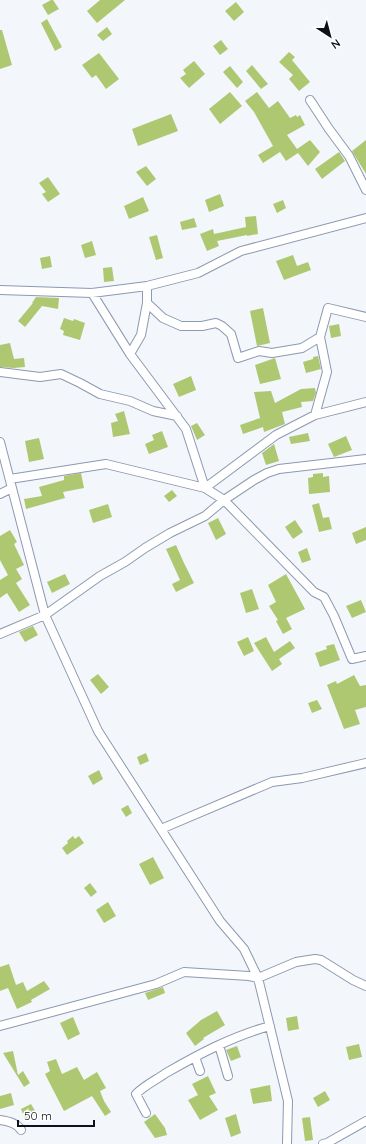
<svg xmlns="http://www.w3.org/2000/svg" width="366" height="1144" viewBox="0 0 366 1144" font-family="Quicksand,sans-serif">
<style>
.building{fill:#aec872}
.lines{fill:none;stroke-linecap:round;stroke-linejoin:round}
.minor-casing{stroke:#8c99b1;stroke-width:10}
.minor{stroke:#fff;stroke-width:8}
</style>
<rect width="100%" height="100%" fill="#f3f6fb"/>
<!-- building -->
<path class="building" d="M51 0H53L59 9 48 15 42 5Z
M100 0H125L97 23 87 11Z
M236 2 244 12 234 21 225 11Z
M47 19 62 47 55 51 41 23Z
M107 27 112 34 103 41 97 35Z
M0 30H2L12 65 0 69Z
M221 40 228 49 220 55 213 46Z
M289 52 295 57 292 60 310 82 299 91 289 79 293 75 279 62Z
M99 53 119 79 106 89 96 75 92 78 82 65Z
M194 61 205 74 189 88 180 78 186 74 183 70Z
M252 65 268 84 261 89 246 71Z
M230 66 243 82 237 88 223 72Z
M230 92 242 106 220 124 209 109Z
M257 92 269 108 278 101 290 118 296 115 297 117 300 115 305 125 287 135 297 149 310 140 320 152 308 166 298 153 286 161 280 152 263 163 258 155 273 146 254 112 245 101Z
M171 114 178 131 138 146 132 129Z
M366 140V174L352 151Z
M339 152 345 161 322 179 315 169Z
M146 166 156 179 147 186 136 172Z
M48 177 60 194 48 202 42 194 46 192 39 183Z
M220 194 224 206 209 212 205 200Z
M143 197 149 211 129 219 124 206Z
M283 200 286 208 277 213 273 204Z
M256 216 258 234 247 236V235L217 241 219 246 207 251 200 234 213 229 214 234 246 227 245 217Z
M194 218 197 227 182 230 180 222Z
M157 235 163 258 156 260 149 237Z
M92 241 96 255 85 258 81 245Z
M293 255 297 266 308 262 311 270 284 280 276 261Z
M50 256 52 267 42 269 40 258Z
M112 267 114 281 104 282 103 268Z
M36 297 59 298 58 309 42 306 25 327 18 321 33 303H32Z
M263 308 270 343 257 346 250 311Z
M64 318 73 321 74 319 85 323 80 340 63 335 64 331 60 329Z
M339 324 341 336 331 338 329 326Z
M10 343 14 359 24 358 25 367 14 368 0 367V345Z
M318 356 321 369 306 373 303 362 313 359V357Z
M275 358 281 379 260 384 255 365Z
M191 376 196 390 179 397 173 384Z
M315 388 316 393 313 401 301 402 302 407 282 412 285 424 264 432 263 427 243 434 240 425 260 418 254 392 271 391 275 403 301 389Z
M124 411 130 434 113 437 111 423 118 421 115 414Z
M197 423 205 435 197 440 191 426Z
M162 431 168 447 149 454 145 444 154 440 152 435Z
M308 433 310 441 291 444 289 437Z
M346 436 352 450 334 457 328 444Z
M39 438 44 459 29 462 25 441Z
M274 444 279 461 266 465 262 453Z
M81 473 84 488 63 492 65 498 26 509 24 499 42 496 39 487 64 480V476Z
M323 473V477L329 476 330 492 309 494 308 478 313 477V474Z
M172 490 177 496 169 502 164 496Z
M319 503 323 518 329 517 332 529 319 532 312 505Z
M108 504 112 517 93 523 89 510Z
M218 518 226 534 216 540 208 523Z
M295 520 303 532 293 539 285 527Z
M366 527V540L356 544 352 533Z
M10 530 17 542 14 544 24 565 16 569 22 579 16 583 30 605 19 612 7 593 0 598V580L8 575 0 560V536Z
M176 545 184 563 194 583 176 592 172 584 180 580 166 549Z
M307 548 311 560 302 563 298 552Z
M65 574 70 584 52 593 47 582Z
M286 574 305 609 286 618 292 629 283 634 276 621 278 620 269 606 276 602 268 585Z
M252 589 259 609 246 613 240 593Z
M361 600 366 612 352 618 346 606Z
M33 626 38 635 25 642 19 632Z
M248 637 254 651 244 656 237 642Z
M266 637 274 652 290 641 295 648 279 659 282 664 272 671 254 643Z
M334 644 340 660 320 667 315 653 327 649 326 646Z
M98 674 109 687 101 694 90 680Z
M354 675 360 686 366 685V707L355 710 360 724 344 729 327 685 336 681 337 684Z
M317 700 322 709 312 713 308 703Z
M146 753 149 761 140 765 137 757Z
M99 770 103 779 93 785 88 776Z
M128 805 132 813 126 817 121 809Z
M73 836 75 839 79 836 84 843 67 855 62 848 68 843 67 841Z
M153 857 164 878 150 885 139 864Z
M90 883 97 892 91 897 84 888Z
M108 902 116 916 104 923 96 910Z
M9 964 16 985 23 982 27 991 44 981 50 989 31 1000 32 1002 17 1009 8 988 0 991V967Z
M163 987 165 993 148 1000 145 993Z
M217 1011 225 1025 203 1038 204 1039 195 1046 186 1033 201 1020Z
M297 1016 299 1029 288 1031 286 1018Z
M73 1017 80 1034 68 1040 60 1023Z
M359 1044 362 1057 349 1060 346 1047Z
M237 1046 241 1057 231 1061 226 1050Z
M13 1051 18 1075 23 1071 30 1083 24 1087 3 1053Z
M56 1059 62 1074 77 1067 84 1080 97 1072 106 1088 100 1091 104 1101 111 1112 105 1116 92 1096 64 1111 45 1074 50 1071 47 1062Z
M208 1076 216 1093 209 1096 218 1110 200 1120 188 1100 198 1095 192 1084Z
M270 1085 272 1101 253 1104 250 1089Z
M325 1091 330 1100 318 1107 313 1098Z
M11 1093 14 1105 0 1109V1096Z
M31 1104 37 1114 25 1119 21 1109Z
M155 1114 165 1128 167 1135 155 1138 144 1122Z
M236 1114 241 1133 231 1137 225 1118Z
M310 1117 313 1140 305 1141 302 1118Z"/>
<g class="lines">
<!-- minor casing -->
<g class="minor-casing">
<path id="minor" d="M310 100 329 129 349 156 366 190
M0 290 92 293 147 286 198 273 241 251 366 218
M92 293 130 354 186 429 205 488
M147 303 163 318 181 326H202L216 323 222 326 231 334 238 358 259 351 272 353 302 348 320 337
M130 354 141 335 147 303V286
M0 372 40 377 61 374 80 383 100 394 130 401 153 411 177 416
M315 415 327 372 320 337 328 308 366 317
M0 442 45 615 98 731 220 921 244 949 258 978 288 1101 287 1144
M10 479 106 464 205 488 224 500 314 592 324 597 334 616 352 659 366 656
M205 488 276 435 315 415 366 402
M0 494 12 488
M0 634 45 615 100 576 125 562 145 548 170 533 205 516 224 500 254 480 267 473 279 469 366 459
M161 829 272 782 302 778 366 763
M0 1026 156 984 184 972 249 976 258 978 296 962 315 959 321 960 353 980 366 986
M219 1045 228 1076
M195 1057 200 1071
M146 1113 136 1094C145 1085 156 1080 166 1073 199 1054 233 1036 270 1026
M0 1120C8 1121 17 1123 21 1130
M323 1144 327 1143 366 1121"/>
</g>
<!-- minor -->
<use href="#minor" class="minor"/>
</g>
<!-- north arrow -->
<g transform="translate(330 36) rotate(144)" stroke="#ffffff" stroke-width="3" paint-order="stroke">
<path d="M0-3L7 15L0 10L-7 15Z" fill="#0d121a"/>
<text y="-6" font-size="11" font-weight="bold" text-anchor="middle" fill="#0d121a">N</text>
</g>
<!-- scale -->
<path d="M18 1120v6h76v-6" fill="none" stroke="#0d121a" stroke-width="2"/>
<text x="24" y="1120" font-size="12" fill="#0d121a" stroke="#ffffff" stroke-width="3" paint-order="stroke">50 m</text>
</svg>
